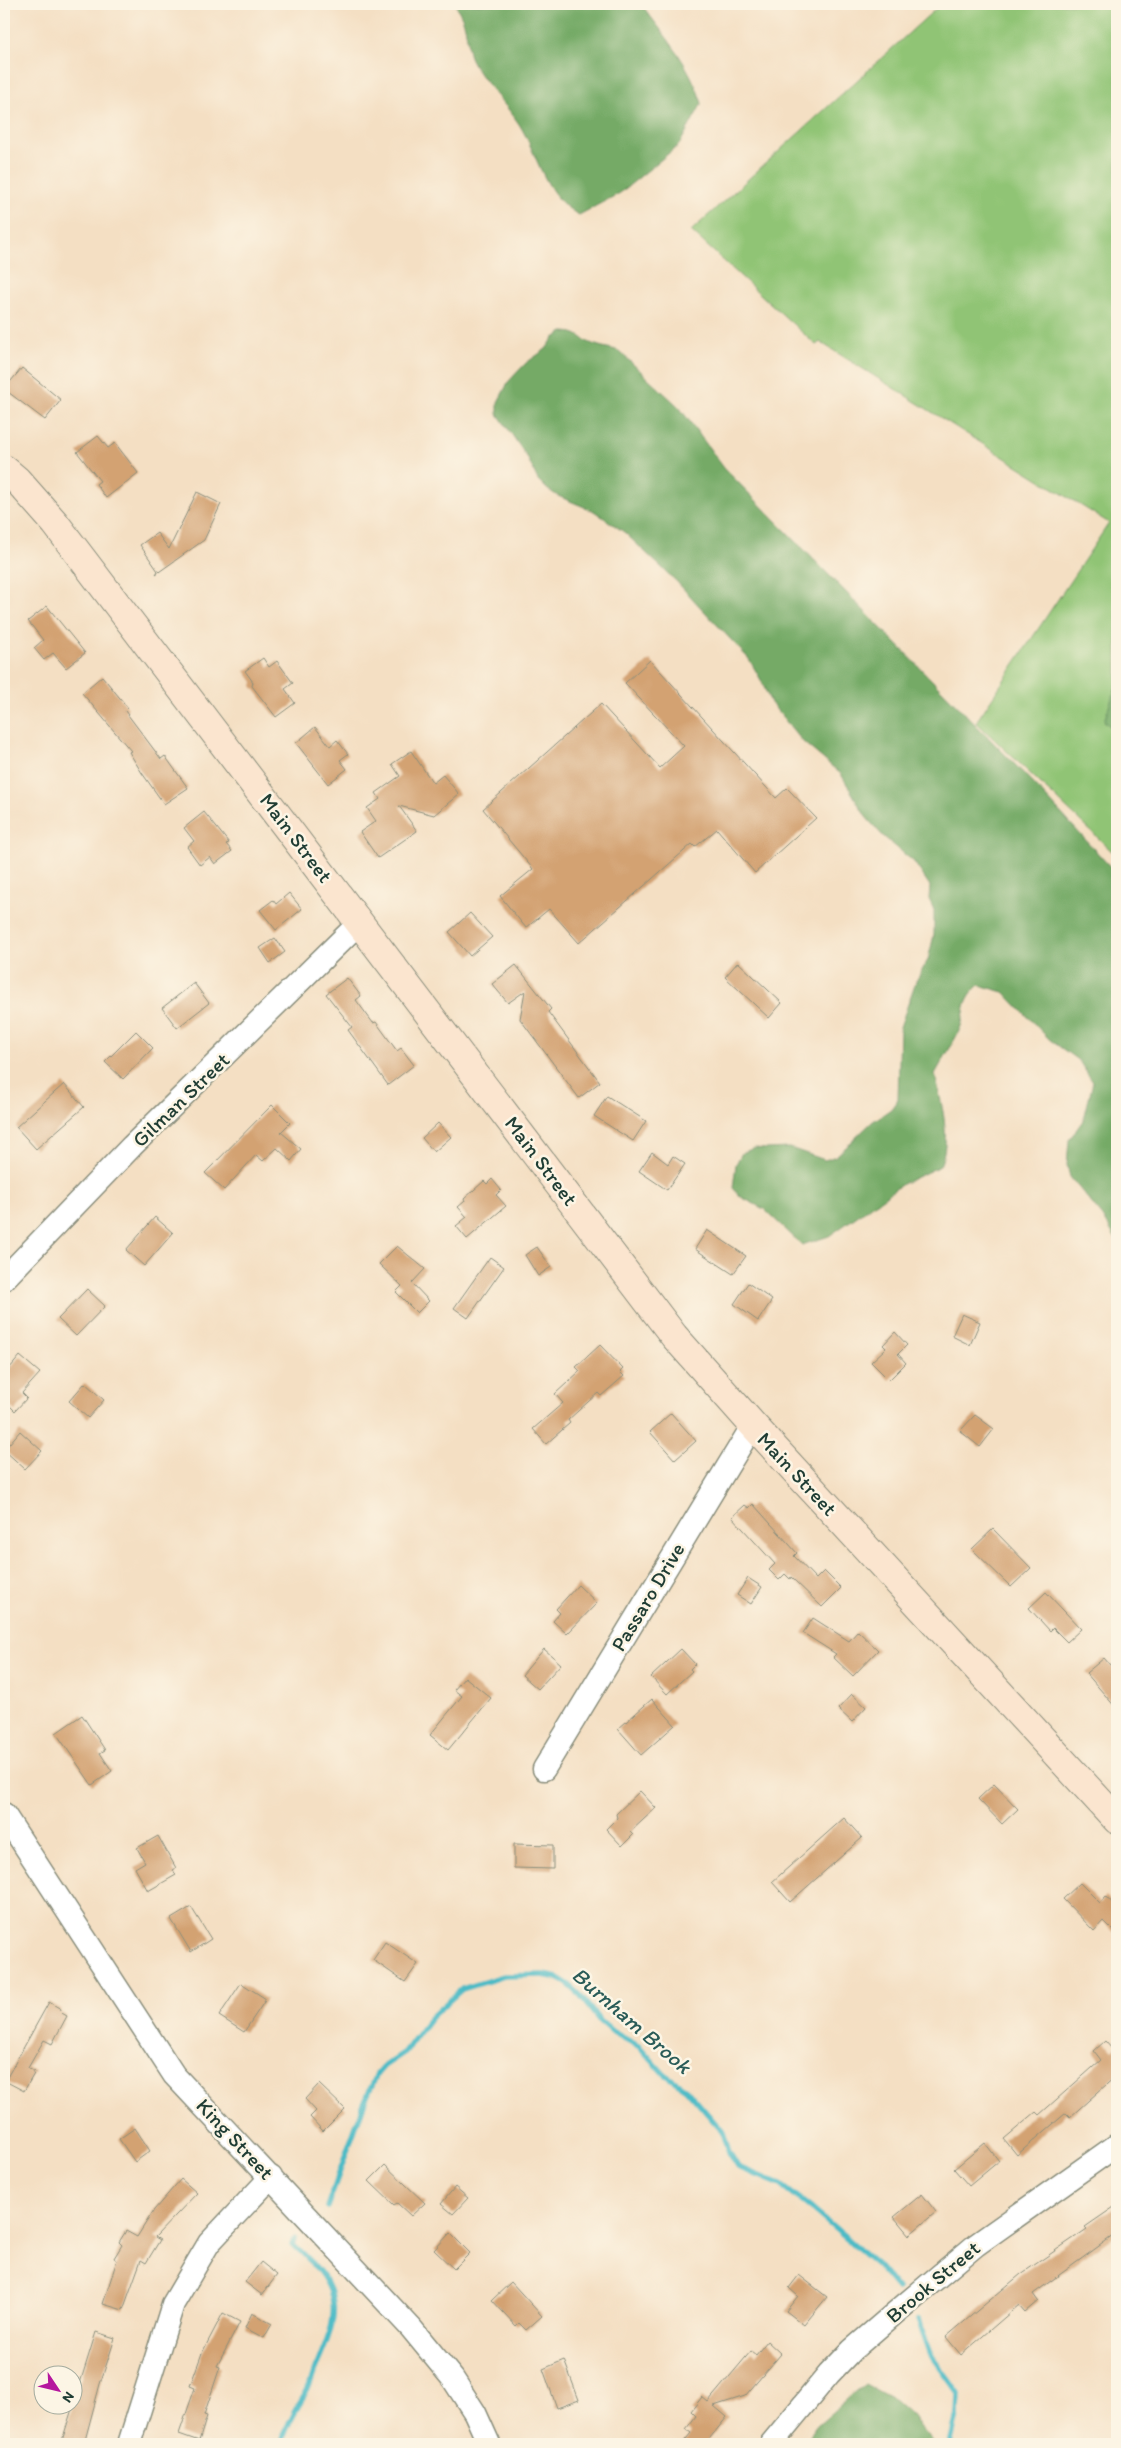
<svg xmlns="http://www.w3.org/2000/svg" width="1121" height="2448" viewBox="0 0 1121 2448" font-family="Itim,sans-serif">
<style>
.green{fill:#90c475;stroke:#588054}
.forest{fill:#74aa66;stroke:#4a744d}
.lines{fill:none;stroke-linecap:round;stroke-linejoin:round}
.stream{stroke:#4dbbc6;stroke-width:5.5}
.building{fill:#d3a272}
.street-casing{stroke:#8a8e7c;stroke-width:25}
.secondary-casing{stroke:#8a8e7c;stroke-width:30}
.street{stroke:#fff;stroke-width:22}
.secondary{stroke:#fbe5cf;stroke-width:28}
.labels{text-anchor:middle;stroke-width:5;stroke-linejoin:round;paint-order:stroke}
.street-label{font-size:21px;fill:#1f3d34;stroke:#fcf5e5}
.water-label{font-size:22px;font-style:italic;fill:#2a5c58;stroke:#fcf5e5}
</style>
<rect width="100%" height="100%" fill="#fcf5e5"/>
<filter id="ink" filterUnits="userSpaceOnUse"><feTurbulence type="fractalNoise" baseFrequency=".02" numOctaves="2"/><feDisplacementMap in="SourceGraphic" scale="10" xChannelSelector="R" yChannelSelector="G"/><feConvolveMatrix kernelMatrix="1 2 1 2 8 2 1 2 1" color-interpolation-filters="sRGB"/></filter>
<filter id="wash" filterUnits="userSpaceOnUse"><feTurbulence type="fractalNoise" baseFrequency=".0096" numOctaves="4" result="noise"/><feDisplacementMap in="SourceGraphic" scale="20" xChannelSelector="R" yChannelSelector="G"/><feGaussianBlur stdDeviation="1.12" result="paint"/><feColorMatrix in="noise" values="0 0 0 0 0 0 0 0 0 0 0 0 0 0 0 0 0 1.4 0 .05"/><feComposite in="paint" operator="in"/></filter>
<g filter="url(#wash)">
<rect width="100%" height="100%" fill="#f4dfc3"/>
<!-- green -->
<path class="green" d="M941 4H1117V856L976 722 1109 523 820 342 816 345 691 231Z"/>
<!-- forest -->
<path class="forest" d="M455 4H641C666 37 689 63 702 103L679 145 620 193 579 215C544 197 538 154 519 124 505 102 481 81 471 59 467 51 468 41 466 32 465 22 460 13 455 4Z
M563 332C582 332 581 341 596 345 604 348 611 348 619 351L679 407 724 468 1033 783 1117 874V1241L1103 1217 1070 1177 1067 1165 1069 1140 1084 1119 1093 1082 1079 1061 1049 1039 1004 992 979 985C959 1003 968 1013 958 1033 951 1047 942 1061 935 1074 941 1104 952 1136 940 1166L904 1183 829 1236 802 1245 764 1209 741 1197 733 1188 736 1164 742 1153 754 1148 766 1149 790 1148 825 1160 836 1156 845 1148 872 1122 891 1109 898 1099 900 1027 916 981 928 960 934 935V910L929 899 930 886 914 862 883 836 866 817 841 774 803 742 771 703 761 680 749 659 677 582 624 532 594 511 558 496 547 489 538 480 527 457 498 414V402L509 381 526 363 546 349 553 339Z
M1117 684V732L1104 721Z
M865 2384 893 2399 912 2416 934 2444H803L817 2425Z"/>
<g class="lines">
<!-- stream -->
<path class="stream" d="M327 2207 365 2101 377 2074 384 2066 405 2052 431 2017 462 1989 504 1976 543 1975 558 1978 568 1984 578 1993 599 2020 613 2032 640 2047 664 2074 686 2089 723 2132 729 2152 738 2167 781 2185 812 2209 877 2265 897 2289
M918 2320 932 2357 958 2393 957 2415 950 2444
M282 2444C286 2423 298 2408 308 2389 311 2382 313 2374 316 2367 340 2314 344 2290 297 2248L293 2244 295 2239"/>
</g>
<g id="blocks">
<!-- building -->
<path class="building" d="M22 368 61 400 45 420 4 389Z
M98 436 108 448 115 443 138 473 106 498 96 484 100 481 77 452Z
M197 492 221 504 204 540 156 574 158 571 140 545 157 533 169 549Z
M47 606 85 653 66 668 53 653 44 660 34 648 43 640 28 621Z
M263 658 269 667 277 661 293 683 285 689 295 703 276 717 252 686 253 682 245 671Z
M650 660 776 798 787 788 816 818 755 873 717 829 695 847 692 844 579 943 549 909 526 928 500 896 533 869 483 809 601 704 660 768 684 746 625 683Z
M102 676 128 708 125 711 161 759 165 756 188 788 164 804 142 773 129 752 131 751 82 693Z
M315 727 330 746 337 740 348 754 340 760 347 769 328 784 296 743Z
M411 751 433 783 443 775 459 794 434 815 399 806 417 831 378 858 360 832 376 821 367 808 380 799 376 793 400 776 392 764Z
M204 812 229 843 226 844 232 851 215 864 210 857 200 865 187 847 194 841 184 828Z
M289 893 302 909 276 930 260 910 273 900 276 904Z
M470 913 492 937 470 956 449 932Z
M275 938 285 952 270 963 260 948Z
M738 962 782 1003 769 1018 725 977Z
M516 965 551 1009 548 1012 600 1082 579 1098 520 1019 525 991 508 1003 492 984Z
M347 978 361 996 356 1000 373 1023 376 1022 397 1051 401 1048 414 1065 388 1085 348 1030 352 1027 326 994Z
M194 983 209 1003 177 1028 162 1008Z
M136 1031 153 1048 123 1079 105 1062Z
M64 1084 84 1107 36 1149 16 1127Z
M607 1096 646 1121 633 1141 594 1116Z
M272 1105 290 1123 281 1132 301 1149 291 1161 277 1148 263 1161 256 1155 224 1190 205 1173Z
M438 1123 451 1137 434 1152 422 1138Z
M652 1152 668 1164 673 1156 685 1164 667 1190 639 1171Z
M492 1179 501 1190 496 1195 506 1206 467 1239 456 1226 467 1217 458 1207 465 1201 464 1199 484 1181 487 1184Z
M155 1217 173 1233 144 1266 126 1250Z
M707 1230 746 1256 733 1274 695 1249Z
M397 1246 425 1269 412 1283 429 1301 417 1313 396 1292 402 1286 379 1264Z
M537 1247 551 1267 538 1276 525 1255Z
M490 1257 504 1267 468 1318 454 1308Z
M748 1283 772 1300 758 1321 734 1304Z
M87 1289 105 1306 76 1336 58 1319Z
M962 1314 980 1322 970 1345 952 1336Z
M895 1332 907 1345 898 1354 906 1363 889 1380 871 1362 886 1348 883 1345Z
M600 1345 623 1369 620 1372 624 1376 601 1396 598 1393 568 1420 570 1423 546 1444 533 1429 563 1403 555 1394 580 1371 576 1367Z
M20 1356 40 1373 22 1393 27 1398 15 1411 4 1400V1375Z
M85 1383 104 1400 88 1418 69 1401Z
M671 1413 696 1441 675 1460 650 1432Z
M975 1415 994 1429 980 1447 960 1431Z
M20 1431 42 1451 25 1469 4 1450Z
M753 1504 797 1553 794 1556 816 1579 824 1571 841 1588 822 1607 791 1577 790 1579 785 1574 779 1580 769 1570 775 1564 732 1517 745 1505 749 1508Z
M993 1529 1031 1568 1011 1587 972 1549Z
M748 1578 762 1587 751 1604 737 1595Z
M578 1585 597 1603 567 1634 553 1621 560 1613 556 1609Z
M1046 1592 1081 1629 1067 1642 1053 1628 1050 1631 1029 1608Z
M813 1618 849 1641 858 1631 878 1650 853 1676 833 1657 836 1654 803 1633Z
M544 1649 561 1664 538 1689 522 1675Z
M681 1649 695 1664 690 1669 692 1671 667 1694 651 1677Z
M1104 1658 1117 1673V1709L1086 1673Z
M465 1677 491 1698 448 1750 430 1735 462 1696 454 1690Z
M852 1694 866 1707 852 1722 838 1709Z
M652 1699 675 1725 641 1755 618 1729Z
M82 1715 105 1750 100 1753 112 1771 92 1785 56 1733Z
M994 1784 1018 1809 1002 1824 978 1799Z
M640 1791 656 1808 630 1832 633 1835 622 1846 606 1829 617 1818 616 1814Z
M844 1818 862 1838 790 1902 772 1882Z
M158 1836 176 1868 173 1870 176 1875 148 1891 135 1868 145 1862 137 1848Z
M514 1844 553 1845V1869L514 1868Z
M1080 1883 1100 1903 1106 1896 1117 1908V1935L1103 1921 1094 1931 1063 1899Z
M191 1907 211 1939 191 1952 171 1919Z
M385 1942 418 1964 405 1982 373 1960Z
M241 1983 266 1999 244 2032 219 2016Z
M49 2002 61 2009 60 2012 67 2016 52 2044 44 2040 28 2068 35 2072 24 2091 5 2081Z
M1105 2041 1113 2050 1117 2046V2078L1116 2076 1070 2117 1066 2113 1017 2155 1004 2139 1036 2112 1039 2115 1101 2060 1094 2051Z
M319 2084 345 2109 323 2131 310 2117 316 2111 305 2099Z
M135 2128 150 2151 135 2162 119 2139Z
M985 2143 999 2161 969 2186 954 2169Z
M385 2165 425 2203 411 2216 397 2203 394 2205 369 2181Z
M181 2179 197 2193 155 2237 160 2240 146 2263 141 2260 123 2310 103 2304 117 2260 114 2258 122 2245 119 2242 126 2231 137 2237 154 2210Z
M455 2187 468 2198 453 2214 441 2204Z
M922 2194 936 2212 909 2235 894 2217Z
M1117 2205V2233L1033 2294 1038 2301 1025 2312 1019 2305 961 2355 946 2337 1021 2274 1087 2229 1085 2227Z
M450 2233 470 2253 454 2269 434 2250Z
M261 2262 277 2275 262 2295 245 2282Z
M799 2275 827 2297 804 2325 786 2311 798 2296 789 2288Z
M511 2282 542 2316 526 2330 519 2323 516 2326 492 2300Z
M223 2313 240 2322 217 2366 220 2367 204 2415 207 2416 199 2441 179 2434 195 2388 190 2386 202 2353Z
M252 2313 272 2324 264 2338 245 2328Z
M96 2332 115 2338 100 2384 84 2444H61Z
M767 2341 781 2354 745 2396 714 2406 727 2417 705 2444H682L691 2433 686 2429 696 2416 691 2411 702 2397 708 2402 751 2351 756 2355Z
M564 2360 579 2400 557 2408 543 2369Z"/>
</g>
</g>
<g filter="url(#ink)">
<use href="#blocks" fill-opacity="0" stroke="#8a8e7c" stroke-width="1"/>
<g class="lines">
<!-- street casing -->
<g class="street-casing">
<path id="street" d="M4 1279 132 1146 360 922
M544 1769 753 1425
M4 1814 174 2075 411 2328 453 2379 475 2413 489 2444
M129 2444 173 2304 209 2243 271 2177
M771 2444 829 2374 852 2350 895 2313 976 2245 1117 2145"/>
</g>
<!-- secondary casing -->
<g class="secondary-casing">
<path id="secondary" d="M4 469 17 480 55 523 674 1336 753 1425 1117 1820"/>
</g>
<!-- street -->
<use href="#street" class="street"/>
<!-- secondary -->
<use href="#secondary" class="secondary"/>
</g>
</g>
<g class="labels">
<!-- street labels -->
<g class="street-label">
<text transform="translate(296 838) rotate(53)" y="7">Main Street</text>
<text transform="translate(181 1100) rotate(-44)" y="7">Gilman Street</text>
<text transform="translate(541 1161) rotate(53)" y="7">Main Street</text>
<text transform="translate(797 1474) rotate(47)" y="7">Main Street</text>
<text transform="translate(648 1597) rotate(-59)" y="7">Passaro Drive</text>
<text transform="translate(235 2139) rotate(47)" y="7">King Street</text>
<text transform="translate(933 2282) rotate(-40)" y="7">Brook Street</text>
</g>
<!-- water labels -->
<g class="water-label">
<text transform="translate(632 2020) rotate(41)" y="8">Burnham Brook</text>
</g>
</g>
<!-- margin -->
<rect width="1121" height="2448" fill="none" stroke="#fcf5e5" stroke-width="20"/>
<!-- north arrow -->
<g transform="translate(58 2390) rotate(125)"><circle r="24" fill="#fcf5e5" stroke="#a4ab9e"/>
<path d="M0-4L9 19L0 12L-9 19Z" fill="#b5179e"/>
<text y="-8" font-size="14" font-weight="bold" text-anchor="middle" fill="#1f3d34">N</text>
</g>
</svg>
